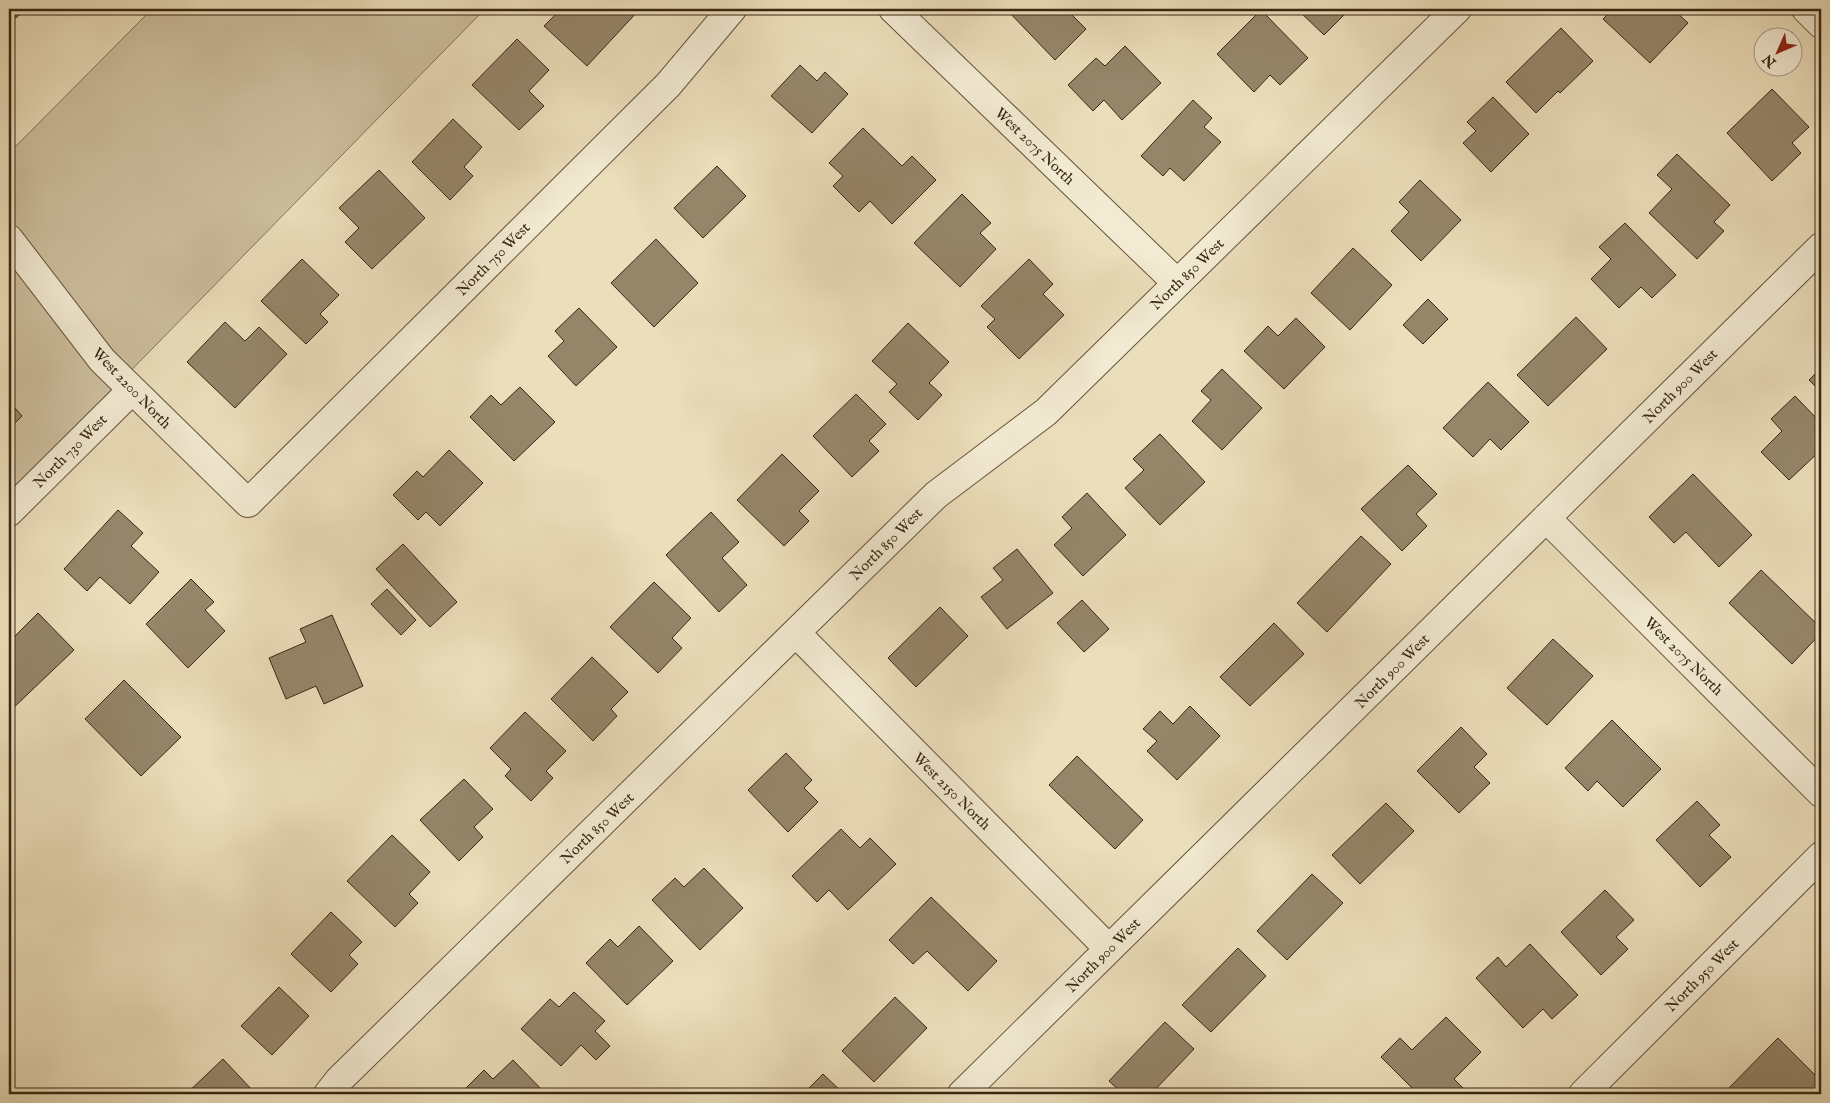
<svg xmlns="http://www.w3.org/2000/svg" width="1830" height="1103" viewBox="0 0 1830 1103" font-family="'IM FELL English',serif">
<style>
.green{fill:#cdbf9e;stroke:#827358}
.building{fill:#95866a;stroke:#382713}
.lines{fill:none;stroke-linecap:round;stroke-linejoin:round}
.minor-casing{stroke:#65553d;stroke-width:30}
.minor{stroke:#f2ead2;stroke-width:28}
.labels{text-anchor:middle;stroke-width:4;stroke-linejoin:round;paint-order:stroke}
.street-label{font-size:15px;fill:#382713;stroke:#f2ead2}
</style>
<rect width="100%" height="100%" fill="#ebdeba"/>
<filter id="stains"><feTurbulence type="fractalNoise" baseFrequency=".004" numOctaves="4"/><feColorMatrix values="0 0 0 0 .2 0 0 0 0 .09 0 0 0 0 .02 0 0 0 .5 -.17"/></filter>
<radialGradient id="worn" r=".72"><stop offset=".6" stop-color="#630" stop-opacity="0"/><stop offset="1" stop-color="#630" stop-opacity=".3"/></radialGradient>
<!-- green -->
<path class="green" d="M152 9H485L9 495V153Z"/>
<!-- building -->
<path class="building" d="M9 9H25L16 18 9 11Z
M561 9H638L639 10 587 66 544 26Z
M1006 9H1066L1086 29 1055 60Z
M1297 9H1350L1324 35Z
M1613 9H1651L1653 11 1656 9H1673L1688 23 1650 63 1603 19Z
M1261 10 1308 58 1280 85 1270 75 1254 92 1217 54Z
M1561 28 1593 61 1560 93 1558 91 1536 113 1506 82Z
M517 39 549 70 529 91 544 106 519 130 472 85Z
M1125 46 1161 83 1122 120 1104 100 1093 111 1068 85 1096 58 1105 66Z
M800 65 817 81 825 72 848 94 812 133 771 96Z
M1772 89 1809 127 1792 143 1801 153 1772 181 1727 133Z
M1493 97 1529 134 1491 172 1463 143 1476 131 1467 122Z
M1193 100 1212 118 1204 127 1221 142 1184 181 1170 168 1163 176 1141 156Z
M453 119 482 147 464 167 473 176 450 200 412 162Z
M863 128 902 166 912 156 936 180 892 224 870 201 859 212 833 186 843 176 829 163Z
M1677 154 1730 205 1714 222 1724 231 1697 259 1649 213 1672 189 1657 175Z
M717 166 746 196 703 238 674 208Z
M379 170 425 218 372 269 345 242 359 228 339 208Z
M1420 180 1461 220 1421 261 1391 231 1409 212 1399 202Z
M962 194 991 223 980 233 996 249 960 287 914 243Z
M1625 223 1676 275 1652 298 1641 287 1619 308 1591 279 1611 259 1599 247Z
M656 239 698 283 654 327 611 283Z
M1353 248 1392 285 1350 330 1311 293Z
M302 259 339 295 320 314 328 322 306 344 261 301Z
M1029 259 1053 284 1043 294 1064 315 1019 359 987 327 995 319 981 306Z
M1428 299 1448 319 1423 344 1403 325Z
M579 308 617 347 576 386 548 356 564 341 555 331Z
M1576 317 1607 349 1548 406 1517 375Z
M1296 318 1325 347 1284 389 1244 351 1268 326 1278 336Z
M225 322 245 341 259 327 287 354 235 408 187 362Z
M908 323 949 362 929 383 942 395 918 420 889 392 897 384 872 361Z
M1821 368V392L1809 380Z
M1222 369 1262 408 1222 450 1192 421 1211 400 1201 391Z
M1488 382 1529 422 1501 450 1490 439 1473 457 1443 428Z
M520 387 555 422 514 461 470 417 491 395 501 405Z
M856 394 886 424 869 441 879 451 852 477 813 436Z
M1795 396 1821 423V450L1789 480 1761 452 1782 431 1771 419Z
M9 401 22 416 9 429Z
M1160 434 1205 482 1160 525 1125 488 1144 470 1133 459Z
M449 450 483 483 440 526 426 512 418 520 393 495 417 471 423 477Z
M782 454 819 491 799 511 809 521 784 546 737 500Z
M1408 465 1437 494 1416 514 1427 526 1402 551 1361 509Z
M1693 474 1752 535 1719 567 1686 532 1674 543 1649 517Z
M1087 493 1126 535 1083 576 1054 545 1072 528 1062 517Z
M118 510 143 533 131 546 159 572 130 604 100 577 87 591 64 569Z
M711 512 739 542 722 558 747 585 719 612 666 555Z
M1361 536 1391 564 1327 632 1297 603Z
M403 544 457 602 430 627 376 569Z
M1017 549 1053 593 1007 629 981 597 1003 580 993 568Z
M1761 570 1821 628V633L1792 664 1729 603Z
M191 579 214 602 205 610 225 631 188 668 146 624Z
M654 582 691 618 672 638 682 648 658 673 610 627Z
M387 589 416 620 401 635 371 604Z
M1082 600 1109 629 1084 652 1057 623Z
M940 607 968 636 916 687 888 658Z
M38 613 74 650 9 712V642Z
M332 615 363 686 324 704 316 686 286 699 269 658 306 642 300 629Z
M1274 623 1304 654 1250 706 1220 677Z
M1553 639 1593 676 1547 725 1507 688Z
M592 657 628 692 611 709 617 716 593 741 551 699Z
M124 680 181 737 141 776 85 719Z
M1190 706 1220 736 1177 780 1147 751 1157 741 1143 729 1160 711 1173 724Z
M525 712 566 751 546 771 553 778 531 801 505 776 511 769 490 748Z
M1612 720 1661 769 1623 807 1597 781 1588 791 1565 768Z
M1461 727 1487 754 1474 767 1490 783 1459 813 1417 771Z
M786 753 812 780 804 788 818 802 788 832 748 790Z
M1077 756 1143 820 1115 849 1049 785Z
M464 779 493 809 474 827 483 837 459 861 420 820Z
M1697 801 1720 825 1709 835 1731 857 1700 887 1656 840Z
M1386 803 1414 831 1360 884 1332 855Z
M841 829 860 848 870 838 896 864 848 910 829 890 817 902 792 876Z
M392 835 430 872 409 894 418 903 395 927 347 881Z
M704 868 743 908 700 950 652 900 675 878 684 887Z
M1312 874 1343 903 1287 960 1257 931Z
M1605 890 1634 920 1616 937 1628 949 1601 975 1561 932Z
M931 897 997 961 968 991 927 951 913 964 889 940Z
M331 912 362 942 349 955 358 964 331 992 291 954Z
M639 926 673 961 627 1005 586 963 610 939 618 947Z
M1530 944 1578 995 1552 1019 1543 1009 1523 1028 1476 978 1498 957 1506 967Z
M1238 948 1266 976 1211 1032 1182 1005Z
M279 987 309 1016 272 1055 241 1026Z
M574 992 605 1021 595 1031 610 1046 596 1060 581 1045 561 1066 521 1029 550 999 559 1007Z
M895 997 927 1028 874 1082 842 1051Z
M1446 1017 1481 1052 1454 1079 1469 1094H1418L1381 1057 1400 1038 1412 1050Z
M1165 1022 1194 1049 1151 1094H1123L1109 1081Z
M1778 1038 1821 1081V1094H1723Z
M223 1059 254 1092 251 1094H186Z
M513 1060 546 1094H460L484 1070 493 1079Z
M823 1074 844 1094H803Z"/>
<g class="lines">
<!-- minor casing -->
<g class="minor-casing">
<path id="minor" d="M893 9 1177 283
M1806 9 1821 24
M9 239 102 360 248 503 668 85 732 9
M9 512 132 390
M1546 518 1821 793
M796 633 1109 949
M328 1094 339 1080 936 495 1046 412 1457 9
M962 1094 1821 247
M1583 1094 1821 856"/>
</g>
<!-- minor -->
<use href="#minor" class="minor"/>
</g>
<g class="labels">
<!-- street labels -->
<g class="street-label">
<text transform="translate(1035 146) rotate(44)" y="5">West 2075 North</text>
<text transform="translate(493 259) rotate(-45)" y="5">North 750 West</text>
<text transform="translate(1187 274) rotate(-44)" y="5">North 850 West</text>
<text transform="translate(1680 386) rotate(-45)" y="5">North 900 West</text>
<text transform="translate(132 388) rotate(46)" y="5">West 2200 North</text>
<text transform="translate(70 451) rotate(-45)" y="5">North 730 West</text>
<text transform="translate(886 544) rotate(-45)" y="5">North 850 West</text>
<text transform="translate(1684 656) rotate(45)" y="5">West 2075 North</text>
<text transform="translate(1392 671) rotate(-45)" y="5">North 900 West</text>
<text transform="translate(952 791) rotate(45)" y="5">West 2150 North</text>
<text transform="translate(597 828) rotate(-44)" y="5">North 850 West</text>
<text transform="translate(1103 955) rotate(-45)" y="5">North 900 West</text>
<text transform="translate(1702 975) rotate(-45)" y="5">North 950 West</text>
</g>
</g>
<!-- margin -->
<rect width="1830" height="1103" fill="none" stroke="#ebdeba" stroke-width="30"/>
<rect x="10" y="10" width="1810" height="1083" fill="none" stroke="#382713" stroke-width="2.5"/>
<rect x="15" y="15" width="1800" height="1073" fill="none" stroke="#382713"/>
<!-- north arrow -->
<g transform="translate(1778 52) rotate(225)"><circle r="24" fill="#f2ead2" stroke="#a89c86"/>
<path d="M0-4L9 19L0 12L-9 19Z" fill="#8f2418"/>
<text y="-8" font-size="14" font-weight="bold" text-anchor="middle" fill="#382713">N</text>
</g>
<rect width="100%" height="100%" filter="url(#stains)"/>
<rect width="100%" height="100%" fill="url(#worn)"/>
</svg>
